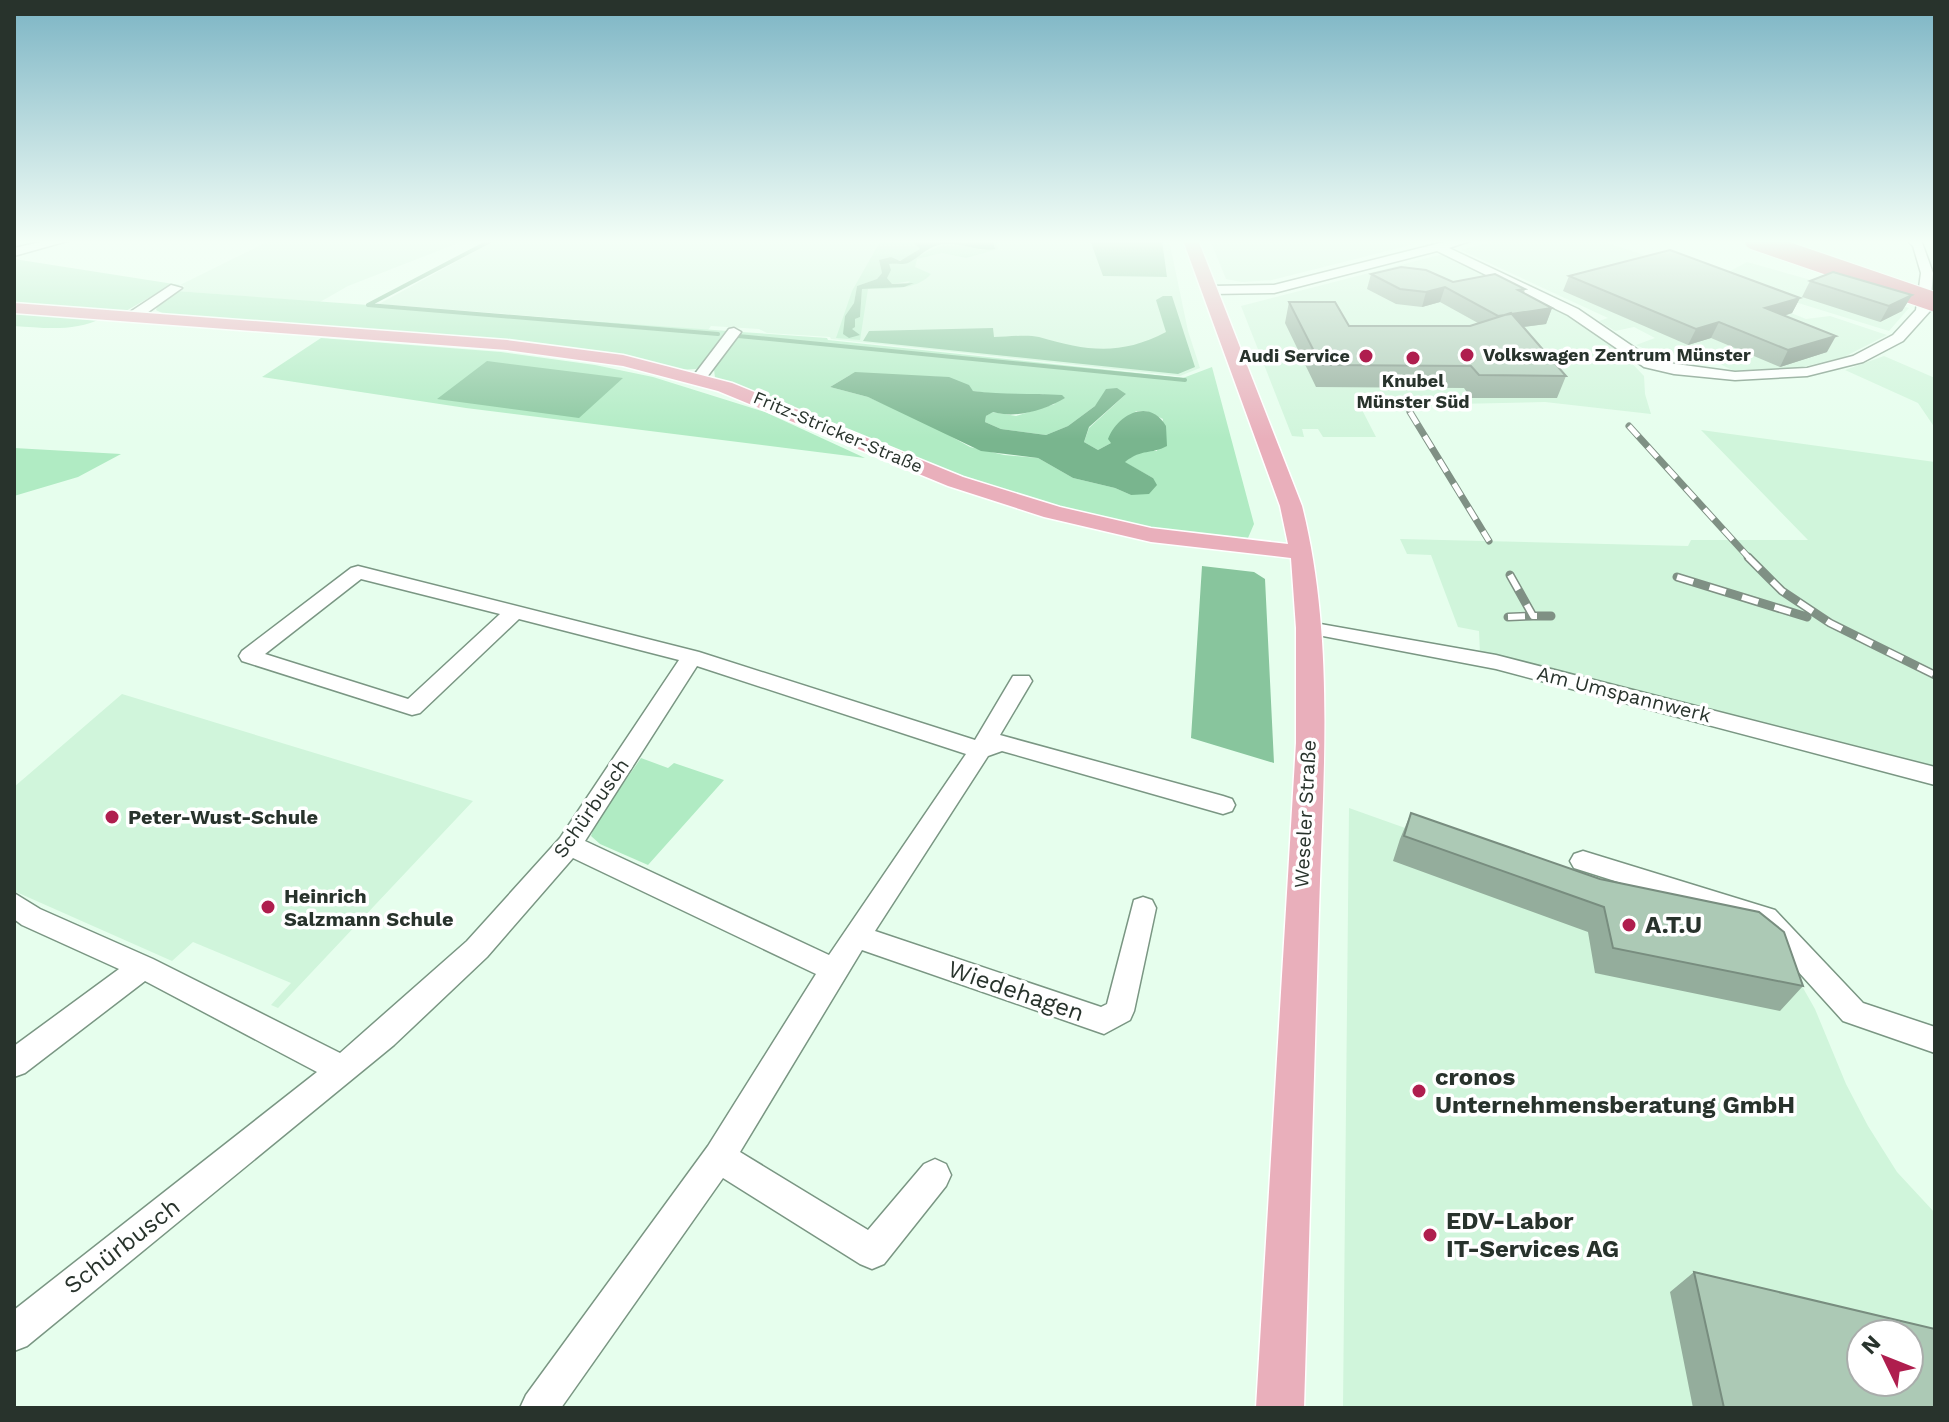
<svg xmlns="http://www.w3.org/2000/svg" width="1949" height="1422" viewBox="0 0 1949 1422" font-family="'Work Sans',sans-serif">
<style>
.built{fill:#d0f5db;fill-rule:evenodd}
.green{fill:#b0ebc3;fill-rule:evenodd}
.forest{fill:#88c59d}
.water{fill:#79b58e}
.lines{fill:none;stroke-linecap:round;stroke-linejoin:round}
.stream{stroke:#79b58e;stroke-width:4}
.minor-casing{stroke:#7a9683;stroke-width:3}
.major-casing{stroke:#fff;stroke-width:3}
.minor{fill:#fff;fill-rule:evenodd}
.major{fill:#e9afbb;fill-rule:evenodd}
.rail-far1-casing{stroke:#7f9084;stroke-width:7}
.rail-casing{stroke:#7f9084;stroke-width:9}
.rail-far1{stroke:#fff;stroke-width:5;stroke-dasharray:14;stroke-linecap:butt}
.rail{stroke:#fff;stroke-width:6;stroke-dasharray:17;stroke-linecap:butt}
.highway-bridge-casing{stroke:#fff;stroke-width:21;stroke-linecap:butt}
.highway-bridge{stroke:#db7a8d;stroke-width:19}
.wall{fill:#94ad9c}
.shaded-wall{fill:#788d7f}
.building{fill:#acc9b5;stroke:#788d7f;stroke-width:2;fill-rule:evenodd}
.poi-dot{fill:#af1e4e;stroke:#fff;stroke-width:3}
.labels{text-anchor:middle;stroke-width:7;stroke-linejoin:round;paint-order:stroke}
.far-poi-label{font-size:18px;font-weight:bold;fill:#28332c;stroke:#fff;text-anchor:start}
.far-street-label{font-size:18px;fill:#28332c;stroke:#fff}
.street-label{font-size:20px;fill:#28332c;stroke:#fff}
.poi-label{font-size:20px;font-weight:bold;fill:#28332c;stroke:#fff;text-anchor:start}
.near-poi-label{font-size:24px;font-weight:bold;fill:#28332c;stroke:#fff;text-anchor:start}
.near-street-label{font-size:24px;fill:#28332c;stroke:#fff}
</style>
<rect width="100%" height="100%" fill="#e6feed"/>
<!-- built -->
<path class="built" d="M271 240H466L348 286 320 302 176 291 185 286 180 285Z
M496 240H1090L1104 276 1167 277 1162 240H1169L1188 331 1200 368 1180 376 831 339 830 337 767 333 759 329 711 326 708 330 379 304Z
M1210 240H1431L1272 280 1242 282 1226 279Z
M1499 240H1598L1657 259 1806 319 1830 316 1887 335 1844 357 1786 371H1734L1714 361 1698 365 1675 355 1662 357 1636 345 1655 338 1634 327 1615 331 1599 321 1608 318 1461 250Z
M1447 253 1572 315 1622 353 1644 376 1645 394 1651 414 1545 402 1360 406 1376 437H1323L1318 429H1302L1304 437 1292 436 1241 306Z
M1747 262 1909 308 1889 331 1717 278Z
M1884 356 1935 378V428L1918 403 1845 370Z
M1701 430 1935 462V768L1480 654 1479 631 1458 627 1431 555 1407 554 1400 539 1688 546 1691 540H1808Z
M122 694 295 747 473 801 278 1008 271 1005 291 983 193 942 172 961 14 891V787Z
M1349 808 1790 965 1815 1009 1846 1084 1868 1126 1897 1172 1935 1213V1408H1343ZM1861 1334H1909V1382H1861Z"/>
<!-- green -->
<path class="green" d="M881 240H911L920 249 906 260H879L882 273 877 279 857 286 854 303 845 316 851 329 855 319 860 317 862 289 904 287 910 281 892 284 887 278 888 264H902L944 244 964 245 980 250 995 248 993 240H996L998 249 966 258 942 253 917 259 915 267 931 274C916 291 889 288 868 289L860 340 836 338 852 291Z
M14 259 180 285 164 289 126 311 14 302Z
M176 291 728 331 703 364 696 369 679 370 609 353 550 345 168 316 156 310 159 301Z
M14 310 102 318C75 332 44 328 14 326Z
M741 332 827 338 828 340 1183 378 1212 367 1254 524 1248 538C1099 532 959 478 823 419 790 404 745 394 715 378L714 369ZM862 373C900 384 942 365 973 391L1001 395 1043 394 1055 404 1016 416 992 412 986 416 985 422 1001 429 1046 435 1068 426 1095 406 1126 394 1089 428 1084 442 1098 450 1111 443 1136 411H1146L1163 419 1157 451H1141L1124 462 1153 478 1131 495 1115 488 1073 478 1038 458 1004 455 970 447 925 422 868 397 830 387 850 375Z
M321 338 501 352 595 365 653 377 765 412 865 458 466 408 262 377Z
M14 448 121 454 78 477 14 496Z
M641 758 668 768 674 763 724 780 648 865 600 844 591 836 595 824Z"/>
<!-- forest -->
<path class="forest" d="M1090 240H1162L1167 277 1103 276Z
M1163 296H1172L1195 367 1178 374 863 341 869 331 993 328 994 337C1008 337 1026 334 1039 337 1087 351 1120 356 1166 332L1156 300Z
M487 361 623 378 579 418 437 399Z
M1202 566 1254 572 1265 579 1274 763 1191 738Z"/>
<!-- water -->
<path class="water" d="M911 240 965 243 993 240 995 249C977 252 961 242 943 244 928 246 920 257 908 263 902 265 894 263 889 264L891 270 887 278 892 284 914 283 904 287 862 289 860 317 855 319V327L852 329 860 335 849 338 843 334 845 316 854 303 857 286 877 279 882 273 879 260 891 257 900 261 920 249Z
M855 372 949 377 969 385 973 391C1003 395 1032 393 1062 395L1065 398C1045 410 1016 419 993 412L986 416 985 422 1001 429 1046 435 1068 426 1095 406 1106 389 1117 388 1126 394 1089 427 1084 442 1098 450 1111 443 1108 439C1117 415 1149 397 1166 426L1167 446C1150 455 1143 448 1125 462L1153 478 1157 485 1149 494 1131 495 1115 488 1073 478 1038 458 981 451 868 397 830 387Z"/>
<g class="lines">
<!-- stream -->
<path class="stream" d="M492 240 368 305 718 334
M738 336 1185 380"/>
<!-- minor casing -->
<g class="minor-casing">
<path id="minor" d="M49 240H71L14 256V248Z
M1452 240H1473L1449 248 1578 309 1654 361 1735 372 1807 368 1853 356 1893 335 1916 310 1921 273 1913 246 1907 240H1921L1933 273 1930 311 1903 341 1863 362 1807 376 1735 380 1674 374 1644 367 1568 315 1437 251 1274 293 1210 294 1204 290 1210 286 1274 285Z
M171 285 182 288 137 320H127V314Z
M734 328 741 332 704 381H694V375L729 329Z
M358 566 699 652 975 740 1013 676H1029L1032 681 1000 735 1223 796 1232 799 1235 805 1232 811 1223 814 1002 751 988 756 875 931 1101 1007 1107 1004 1134 900 1143 897 1152 900 1156 908 1134 1011 1130 1020 1104 1034 862 950 740 1152 868 1230 924 1164 935 1159 946 1164 951 1175 946 1186 884 1264 872 1269 860 1264 723 1178 561 1408H520L526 1395 708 1146 816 974 573 858 487 957 394 1045 27 1346 14 1351V1310L317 1072 145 981 25 1073 14 1077V1046L119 969 22 925 14 919V893L40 909 153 959 340 1053 467 941 560 838 679 660 519 619 420 713 412 715 242 661 239 656 242 651 351 568ZM361 579 500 614 408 699 265 654ZM697 666 966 754 829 955 585 841Z
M1309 622 1496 655 1935 767V785L1496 669 1302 632 1299 628 1302 624Z
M1583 851 1775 910 1863 1003 1935 1027V1053L1843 1021 1757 926 1574 868 1570 861 1574 854Z"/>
</g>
<!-- major casing -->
<g class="major-casing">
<path id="major" d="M1183 240H1198L1302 506C1335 637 1323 776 1319 911 1314 1076 1309 1242 1304 1408H1256L1296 743V628L1291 558 1151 542 1044 517 948 486 718 391 623 366 507 350 14 313V303L507 340 623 355 732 383 963 477 1060 507 1151 528 1288 544 1280 506Z"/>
</g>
<!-- minor -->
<use href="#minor" class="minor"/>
<!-- major -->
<use href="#major" class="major"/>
<!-- rail-far1 casing -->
<g class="rail-far1-casing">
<path id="rail-far1" d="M1410 412 1489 541
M1629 426 1750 559"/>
</g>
<!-- rail casing -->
<g class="rail-casing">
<path id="rail" d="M1748 557 1782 591 1830 623 1935 675
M1510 575 1533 616H1551
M1677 577 1807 617
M1508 617 1533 616"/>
</g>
<!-- rail-far1 -->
<use href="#rail-far1" class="rail-far1"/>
<!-- rail -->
<use href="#rail" class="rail"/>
<!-- highway-bridge casing -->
<g class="highway-bridge-casing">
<path id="highway-bridge" d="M1754 240 1935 302"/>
</g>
<!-- highway-bridge -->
<use href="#highway-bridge" class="highway-bridge"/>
</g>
<!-- wall -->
<path class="wall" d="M1371 274 1525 289 1524 293 1552 308 1546 324 1524 327 1566 376 1557 398H1471L1464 388 1316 387 1285 323 1289 302 1349 326H1470L1478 323 1440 302 1422 307 1396 304 1367 289Z
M1569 276 1800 298 1792 313 1784 316 1827 352 1780 367 1711 338 1688 345 1563 291Z
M1810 281 1912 295 1902 311 1880 322 1802 297Z
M1411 813 1803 986 1780 1011 1595 973 1588 932 1393 861 1400 839Z
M1694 1272 1935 1408H1693L1670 1292Z"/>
<!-- shaded-wall -->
<path class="shaded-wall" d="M1445 287 1440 302 1422 307 1426 292Z
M1912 295 1902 311 1880 322 1889 306Z
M1800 298 1792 313 1757 324 1765 308Z
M1552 308 1546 324 1492 331 1498 316Z
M1719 322 1711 338 1688 345 1696 329Z
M1836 336 1827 352 1780 367 1788 350Z"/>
<!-- building -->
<path class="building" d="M1670 250 1800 298 1765 308 1836 336 1788 350 1719 322 1696 329 1569 276Z
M1401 267 1426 270 1453 282 1495 274 1525 289 1518 290 1552 308 1498 316 1445 287 1426 292 1400 289 1371 274Z
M1833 272 1912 295 1889 306 1810 281Z
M1289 302H1335L1349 326H1470L1511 313 1566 376 1479 375 1471 366 1321 365Z
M1411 813 1600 879 1759 912 1784 932 1803 986 1613 948 1604 907 1404 836Z
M1694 1272 1935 1329V1408H1724ZM1861 1334H1909V1382H1861Z"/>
<!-- sky -->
<linearGradient id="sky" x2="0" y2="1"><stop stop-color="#7bb4c4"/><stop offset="0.55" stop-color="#f4fff7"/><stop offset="1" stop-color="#f4fff7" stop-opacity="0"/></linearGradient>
<rect width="1949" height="439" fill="url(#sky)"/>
<!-- markers -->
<g class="poi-dot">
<circle cx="1467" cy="355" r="8"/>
<circle cx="1366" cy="356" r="8"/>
<circle cx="1413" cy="358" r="8"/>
<circle cx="112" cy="817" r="8"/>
<circle cx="268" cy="907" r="8"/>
<circle cx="1629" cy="925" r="8"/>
<circle cx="1419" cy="1091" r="8"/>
<circle cx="1430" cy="1235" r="8"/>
</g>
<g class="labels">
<!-- far-poi labels -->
<g class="far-poi-label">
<text x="1483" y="361">Volkswagen Zentrum Münster</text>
<text x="1350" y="362" text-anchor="end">Audi Service</text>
<text x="1413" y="387" text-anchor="middle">Knubel<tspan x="1413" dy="21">Münster Süd</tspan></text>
</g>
<!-- far-street labels -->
<g class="far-street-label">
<text transform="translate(838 432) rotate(23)" y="6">Fritz-Stricker-Straße</text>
</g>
<!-- street labels -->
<g class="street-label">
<text transform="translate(1624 694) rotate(14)" y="7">Am Umspannwerk</text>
<text transform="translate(591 808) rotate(-55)" y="7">Schürbusch</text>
<text transform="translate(1305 814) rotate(-87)" y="7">Weseler Straße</text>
</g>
<!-- poi labels -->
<g class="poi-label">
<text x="128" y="824">Peter-Wust-Schule</text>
<text x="284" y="903">Heinrich<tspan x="284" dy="23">Salzmann Schule</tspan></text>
</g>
<!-- near-poi labels -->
<g class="near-poi-label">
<text x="1645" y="933">A.T.U</text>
<text x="1435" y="1085">cronos<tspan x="1435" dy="28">Unternehmensberatung GmbH</tspan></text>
<text x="1446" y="1229">EDV-Labor<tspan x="1446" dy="28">IT-Services AG</tspan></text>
</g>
<!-- near-street labels -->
<g class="near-street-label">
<text transform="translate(1016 991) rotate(19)" y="8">Wiedehagen</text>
<text transform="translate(122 1246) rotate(-38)" y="8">Schürbusch</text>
</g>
</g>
<!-- border -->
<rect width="1949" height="1422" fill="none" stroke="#28332c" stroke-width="32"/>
<!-- north arrow -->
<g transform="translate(1885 1358) rotate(313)"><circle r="38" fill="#ffffff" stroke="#a9adab" stroke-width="2"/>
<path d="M0-6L14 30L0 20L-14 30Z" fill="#af1e4e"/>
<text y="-12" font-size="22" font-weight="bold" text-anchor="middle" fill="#28332c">N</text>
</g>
</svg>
